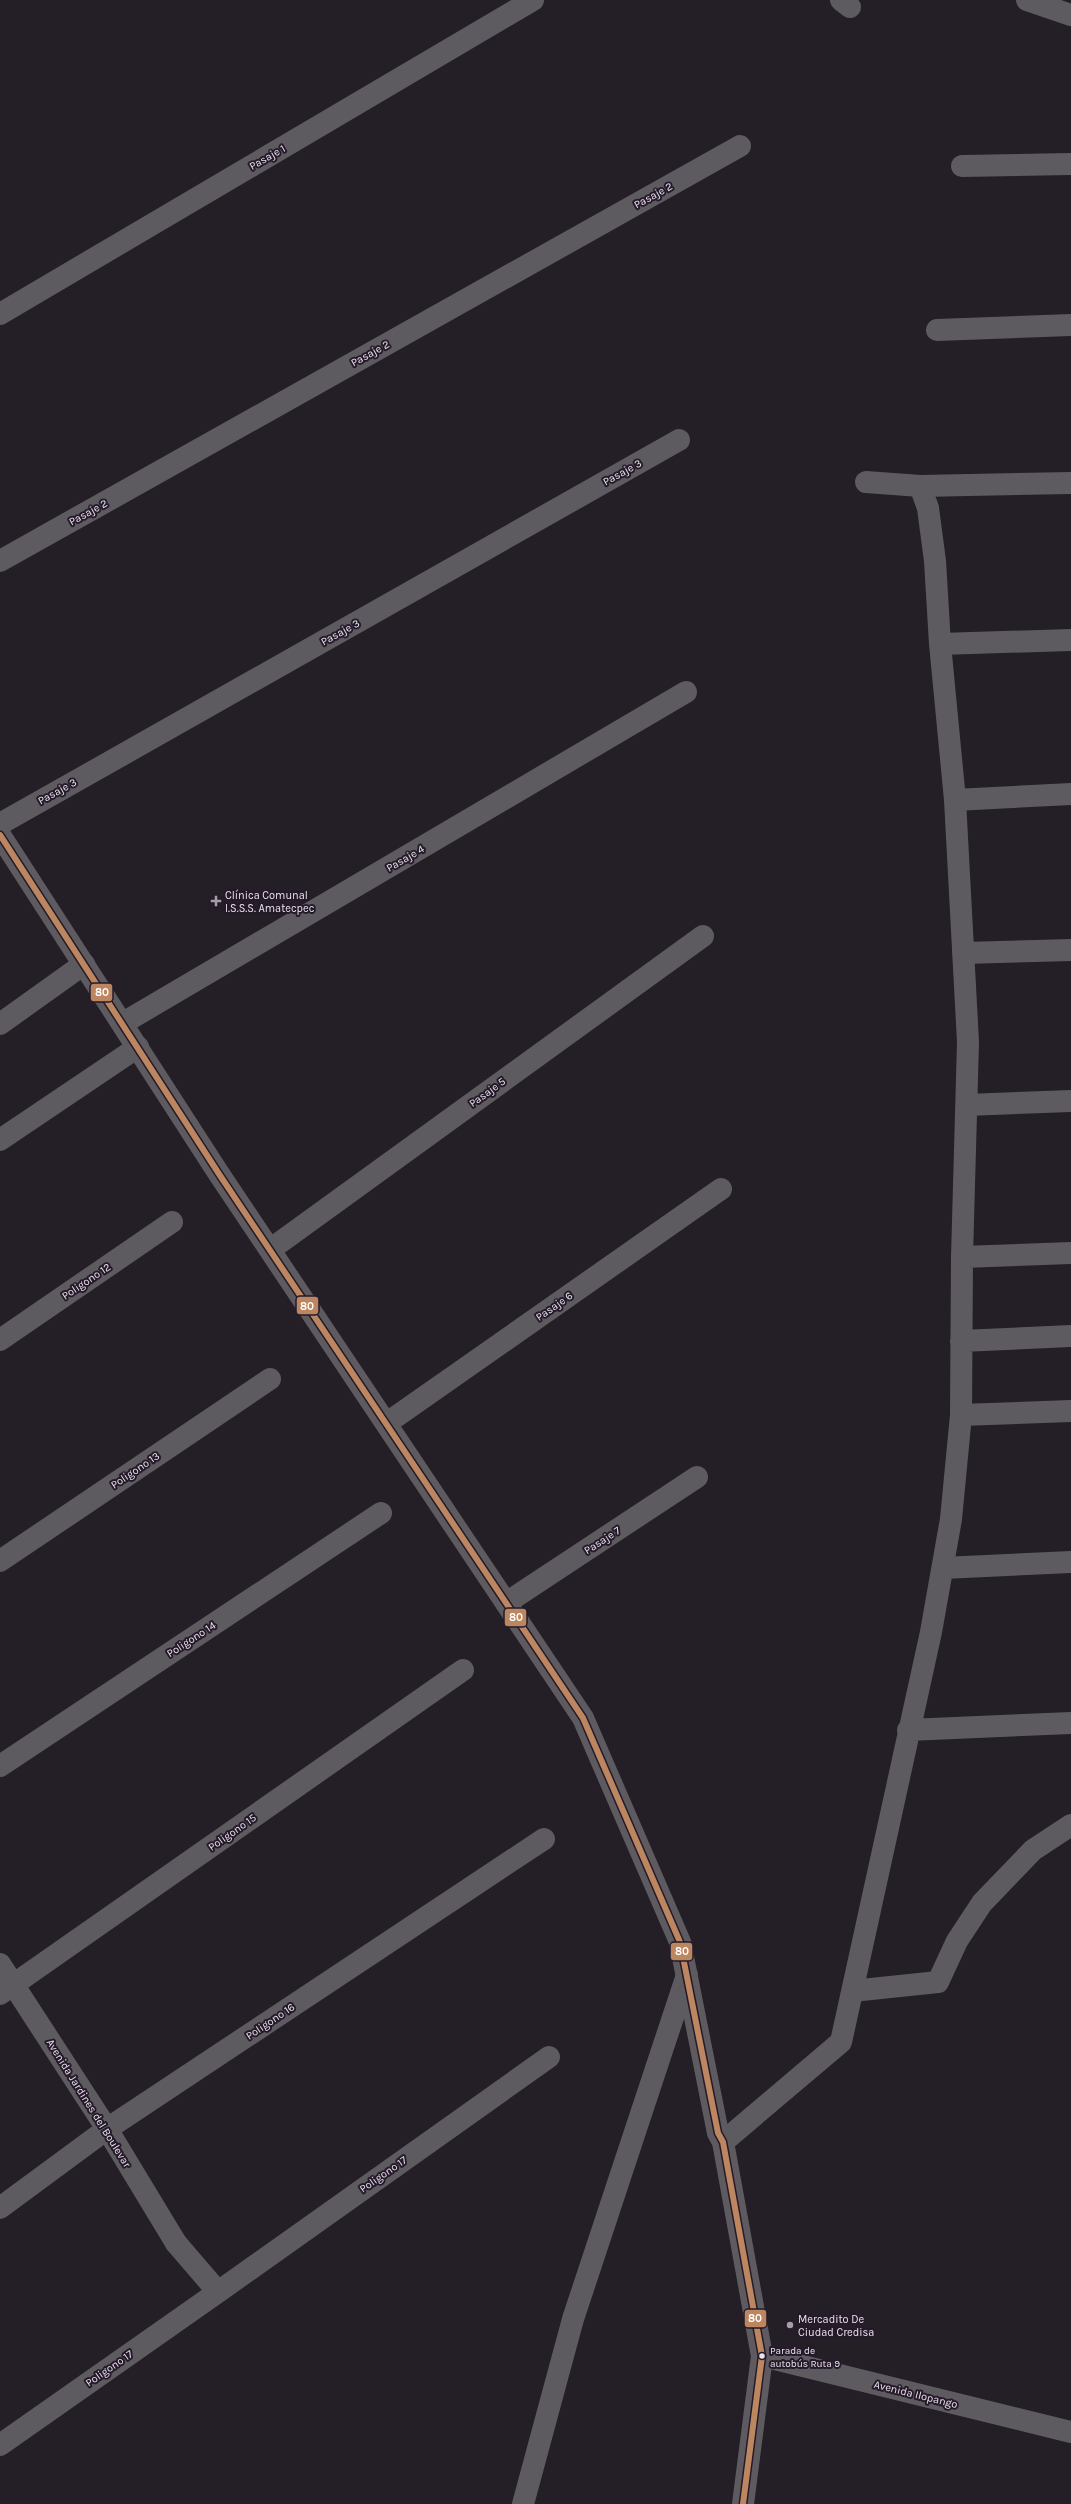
<svg xmlns="http://www.w3.org/2000/svg" width="1071" height="2504" viewBox="0 0 1071 2504" font-family="Karla,sans-serif">
<style>
.lines{fill:none;stroke-linecap:round;stroke-linejoin:round}
.service{stroke:#5d5b60;stroke-width:22}
.pedestrian{stroke:#5d5b60;stroke-width:22}
.minor{stroke:#5d5b60;stroke-width:22}
.tertiary{stroke:#5d5b60;stroke-width:22}
.bus-1-casing{stroke:#251a2a;stroke-width:9}
.bus-1{stroke:#bb8660;stroke-width:6}
.poi-dot{fill:#a59da7;stroke:#251a2a;stroke-width:1.5}
.bus-dot{fill:#eae2ed;stroke:#251a2a;stroke-width:1.5}
.labels{text-anchor:middle;stroke-width:4;stroke-linejoin:round;paint-order:stroke}
.bus-label{font-size:10px;fill:#eae2ed;stroke:#251a2a;text-anchor:start}
.street-label{font-size:11px;fill:#eae2ed;stroke:#251a2a}
.poi-label{font-size:11px;fill:#eae2ed;stroke:#251a2a;text-anchor:start}
.line-badge{stroke:#251a2a;stroke-width:1.5}
.badge-label{font-size:11px;text-anchor:middle;font-weight:bold;fill:#fff}
</style>
<rect width="100%" height="100%" fill="#241e26"/>
<g class="lines">
<!-- service -->
<path class="service" d="M841 0 850 7
M1027 0 1071 15
M962 166 1071 164
M937 330 1071 325
M920 486 1071 483
M940 644 1071 640
M955 800 1071 794
M963 953 1071 950
M967 1105 1071 1101
M962 1257 1071 1253
M961 1341 1071 1336
M961 1415 1071 1411
M943 1568 1071 1562
M908 1730 1071 1723
M852 1991 938 1982 957 1941 982 1903 1033 1850 1071 1825
M723 2142 841 2042 931 1632 951 1519 961 1415 962 1257 968 1042 955 800 940 644 935 561 928 508 920 486 866 482"/>
<!-- pedestrian -->
<path class="pedestrian" d="M0 314 533 0
M0 561 740 146
M0 824 679 440
M123 1023 686 692
M271 1249 703 936
M0 1340 172 1222
M387 1423 721 1189
M0 1561 270 1379
M506 1603 697 1477
M0 1766 381 1513
M0 1994 463 1670
M0 2208 107 2129 544 1839
M176 2243 218 2292 549 2057
M0 2445 218 2292"/>
<!-- minor -->
<path class="minor" d="M0 1024 84 964
M0 1140 138 1047
M0 1964 107 2129 176 2243
M762 2356 1071 2432
M523 2504 573 2319 687 1975"/>
<!-- tertiary -->
<path class="tertiary" d="M0 835 219 1174 583 1718 680 1942 718 2133 723 2142 762 2356 743 2504"/>
<!-- bus-1 casing -->
<g class="bus-1-casing">
<path id="bus-1" d="M0 835 219 1174 583 1718 680 1942 718 2133 723 2142 762 2356 743 2504"/>
</g>
<!-- bus-1 -->
<use href="#bus-1" class="bus-1"/>
</g>
<!-- markers -->
<g class="poi-dot">
<path d="M214 895h4v4h4v4h-4v4h-4v-4h-4v-4h4z"/>
<circle cx="790" cy="2325" r="4"/>
</g>
<circle class="bus-dot" cx="762" cy="2356" r="3.5"/>
<g class="labels">
<!-- bus labels -->
<g class="bus-label">
<text x="770" y="2354">Parada de<tspan x="770" dy="13">autobús Ruta 9</tspan></text>
</g>
<!-- street labels -->
<g class="street-label">
<text transform="translate(267 157) rotate(-30)" y="4">Pasaje 1</text>
<text transform="translate(653 195) rotate(-29)" y="4">Pasaje 2</text>
<text transform="translate(370 353) rotate(-29)" y="4">Pasaje 2</text>
<text transform="translate(622 472) rotate(-29)" y="4">Pasaje 3</text>
<text transform="translate(88 512) rotate(-29)" y="4">Pasaje 2</text>
<text transform="translate(340 632) rotate(-29)" y="4">Pasaje 3</text>
<text transform="translate(57 791) rotate(-29)" y="4">Pasaje 3</text>
<text transform="translate(405 858) rotate(-30)" y="4">Pasaje 4</text>
<text transform="translate(487 1092) rotate(-36)" y="4">Pasaje 5</text>
<text transform="translate(86 1281) rotate(-34)" y="4">Poligono 12</text>
<text transform="translate(554 1306) rotate(-35)" y="4">Pasaje 6</text>
<text transform="translate(135 1470) rotate(-34)" y="4">Poligono 13</text>
<text transform="translate(602 1540) rotate(-33)" y="4">Pasaje 7</text>
<text transform="translate(191 1639) rotate(-33)" y="4">Poligono 14</text>
<text transform="translate(232 1832) rotate(-35)" y="4">Poligono 15</text>
<text transform="translate(270 2021) rotate(-34)" y="4">Poligono 16</text>
<text transform="translate(89 2103) rotate(58)" y="4">Avenida Jardines del Boulevar</text>
<text transform="translate(383 2174) rotate(-35)" y="4">Poligono 17</text>
<text transform="translate(109 2368) rotate(-35)" y="4">Poligono 17</text>
<text transform="translate(916 2394) rotate(14)" y="4">Avenida Ilopango</text>
</g>
<!-- poi labels -->
<g class="poi-label">
<text x="225" y="899">Clínica Comunal<tspan x="225" dy="13">I.S.S.S. Amatecpec</tspan></text>
<text x="798" y="2323">Mercadito De<tspan x="798" dy="13">Ciudad Credisa</tspan></text>
</g>
</g>
<g class="line-badge">
<rect x="90" y="983" width="23" height="19" rx="4" fill="#bb8660"/>
<rect x="296" y="1296" width="23" height="19" rx="4" fill="#bb8660"/>
<rect x="504" y="1608" width="23" height="19" rx="4" fill="#bb8660"/>
<rect x="670" y="1942" width="23" height="19" rx="4" fill="#bb8660"/>
<rect x="744" y="2309" width="23" height="19" rx="4" fill="#bb8660"/>
</g>
<g class="badge-label">
<text x="102" y="996">80</text>
<text x="307" y="1310">80</text>
<text x="516" y="1621">80</text>
<text x="682" y="1955">80</text>
<text x="755" y="2322">80</text>
</g>
</svg>
